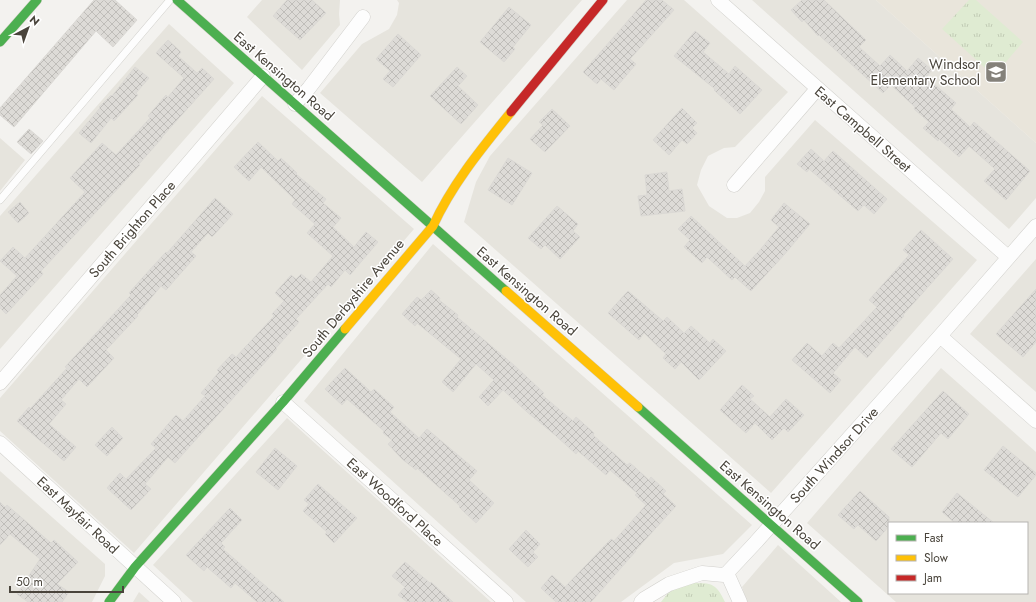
<svg xmlns="http://www.w3.org/2000/svg" width="1036" height="602" viewBox="0 0 1036 602" font-family="Jost,sans-serif">
<style>
.residential{fill:#e6e4dd;fill-rule:evenodd}
.education{fill:#e9e5db}
.grass{fill:url(#grass-tufts)}
.building{fill:url(#building-cross-hatch);stroke:#dbd9d5}
.lines{fill:none;stroke-linecap:round;stroke-linejoin:round}
.lane-casing{stroke:#d1d0cc;stroke-width:8}
.street-casing{stroke:#d1d0cc;stroke-width:15}
.fast-casing{stroke:#d2cfc6;stroke-width:10}
.slow-casing{stroke:#d2cfc6;stroke-width:10}
.jam-casing{stroke:#d2cfc6;stroke-width:10}
.lane{stroke:#fdfdfd;stroke-width:7}
.street{stroke:#fdfdfd;stroke-width:14}
.fast{stroke:#4caf50;stroke-width:9}
.slow{stroke:#ffc107;stroke-width:9}
.jam{stroke:#c62828;stroke-width:9}
.labels{text-anchor:middle;stroke-width:3;stroke-linejoin:round;paint-order:stroke}
.poi-label{font-size:14px;fill:#49443b;stroke:#fff;text-anchor:end}
.street-label{font-size:14px;fill:#49443b;stroke:#fff}
</style>
<defs>
<pattern id="grass-tufts" width="24" height="20" patternUnits="userSpaceOnUse"><rect width="24" height="20" fill="#dfebd2"/><path d="M3 7l-1-3M5 7V3M7 7l1-3M15 17l-1-3M17 17v-4M19 17l1-3" fill="none" stroke="#c1cbb5"/></pattern>
<pattern id="building-cross-hatch" width="8" height="8" patternUnits="userSpaceOnUse"><rect width="8" height="8" fill="#dddbd7"/><path d="M0 0l8 8M0 8l8-8" fill="none" stroke="#bfbdb9"/></pattern>
</defs>
<rect width="100%" height="100%" fill="#f3f2ef"/>
<!-- residential -->
<path class="residential" d="M262 0H340L339 14 340 25 302 70 247 17Z
M397 0H582L422 182 320 93 362 44 389 29 397 15 399 3Z
M627 0H684L788 92 735 147 724 148 708 156 701 170 697 185 709 206 727 218H737L750 213 759 202 765 191V177L815 120 977 260 771 493 464 222 476 182 490 156Z
M752 0H876L1036 143V198L1009 229Z
M169 24 234 83 0 349V216Z
M262 96 414 229 134 553 0 431V398Z
M0 138 25 160 0 191Z
M433 244 752 525 723 554 674 563 621 602H526L304 401Z
M1036 259V392L970 334Z
M941 368 1036 452V602H896L807 523ZM889 523H1027V593H889Z
M287 418 491 602H193L153 565Z
M0 471 105 564V576L92 602H0Z
M778 545 841 602H747L742 587Z
M139 592 150 602H133Z"/>
<!-- education -->
<path class="education" d="M876 0H1036V143Z"/>
<!-- grass -->
<path class="grass" d="M969 0H976L1023 42 994 76 942 29Z
M692 583C712 583 716 583 725 602H661L672 588Z"/>
<!-- building -->
<path class="building" d="M94 0H115L137 20 113 47 96 31 14 127 0 115V108Z
M287 0H312L326 13 300 40 273 16Z
M646 0H662L674 10 630 59 636 64 614 90 601 79 597 84 583 72Z
M802 0H824L866 40 859 47 880 66 890 55 907 71 918 58 932 70 926 77 956 103 951 109 970 127 974 122 1030 171 1006 200 984 181 995 169 969 146 959 157 939 139 938 141 923 128 929 122 914 109 915 107 891 85 883 93 819 35 818 36 804 20 802 22 791 10Z
M509 7 531 25 513 47 515 49 504 62 480 42Z
M695 31 710 43 703 52 729 74 735 66 762 90 740 114 714 90 715 89 674 56Z
M398 34 421 55 393 87 383 79 390 71 376 59Z
M168 40 181 52 178 56 197 73 202 68 214 79 162 137V138L139 164 140 165 41 271 43 274 6 314 0 308V295L17 276 0 261 13 247 25 258 85 192 70 178 102 143 116 155 150 118 148 116 166 95 168 97 184 78 156 53Z
M135 67 149 78 136 93 138 95 114 121 111 118 91 143 79 133 100 108 99 107 111 95 112 96Z
M457 67 467 76 458 86 478 105 461 124 430 96Z
M682 108 697 123 692 128 697 133 687 144 682 140 669 155 653 140Z
M552 109 570 126 545 152 530 139 543 125 539 122Z
M29 129 43 141 31 154 17 142Z
M258 142 278 161 281 158 297 173 296 174 326 199 323 203 341 218 333 227 354 247 366 232 378 242 350 275 345 270 331 287 328 284 296 319 299 322 276 348 277 349 175 463 168 457 145 484 151 489 131 510 107 488 120 473 126 479 156 448 151 444 176 415 183 421 205 396 201 393 219 372 217 370 232 354 236 357 274 316 272 314 284 301 275 293 291 275 296 279 301 274 311 282 333 256 307 233 315 224 292 204 295 200 261 167 249 181 234 167Z
M811 149 824 161 833 151 887 199 874 214 864 205 858 211 809 169 807 172 797 164Z
M508 158 532 173 512 205 488 190Z
M667 172 669 191 682 189 685 211 641 216 638 196 647 195 645 175Z
M215 198 233 214 212 237 208 233 191 252 196 256 166 290 161 286 137 315 138 316 106 350 114 358 87 387 79 379 61 400 66 404 49 424 76 447 64 461 17 421 29 407 30 409 67 368 65 367 131 295 129 293 144 276 166 252 167 253Z
M20 202 29 213 18 223 8 212Z
M784 203 810 224 784 255 751 291 735 277 732 280 707 257 702 263 684 247 690 240 678 229 691 216 745 266 759 251 779 227 771 220Z
M557 206 578 224 573 231 580 237 560 259 545 245 541 249 528 238Z
M921 230 953 259 903 315 904 316 867 358 855 347 833 373 841 380 830 393 792 360 807 343 822 356 833 343 839 348 877 307 869 300 909 255 903 250Z
M1036 289V342L1023 357 996 334Z
M431 290 440 298 439 300 458 315 457 317 515 366 544 393 542 395 573 421 576 417 594 433 593 435 627 465 630 463 649 480 651 477 666 491 663 494 676 506 635 551H636L591 602H556L541 588 552 575 565 587 611 539 614 541 646 505 635 495 637 493 610 470 606 475 578 451 576 454 555 435 527 412 503 390 488 406 479 397 494 380 476 364 453 392 442 382 461 359 417 323 415 326 402 314 417 297 421 300Z
M628 291 663 321 667 317 684 333 691 326 710 343 713 339 726 351 699 380 681 362 675 369 663 358 666 354 644 333 639 340 608 313Z
M345 368 371 392 374 389 394 407 390 412 419 438 427 429 477 471 469 480 494 503 476 523 459 507 460 506 417 468 416 470 402 459 388 444 392 440 383 433 384 431 347 399 342 405 325 389Z
M742 385 754 396 750 399 770 417 786 399 804 415 788 432 784 428 772 440 755 423 746 433 720 410Z
M943 391 969 414 948 439 941 433 912 467 891 449Z
M112 427 123 438 107 456 95 445Z
M1003 446 1036 473V475L1018 497 984 470Z
M275 448 297 466 278 490 256 472Z
M318 484 357 518 334 543 325 534 327 532 303 511 309 504 304 500Z
M860 491 889 517V526L876 541 858 525 854 529 838 515Z
M957 493 994 523H955L942 512Z
M0 502 5 507 7 505 51 543 54 540 78 562 57 584 69 592 62 602H28L17 594 40 559 10 534 0 545Z
M230 508 242 520 221 543 225 547 223 549 284 602H257L235 583 231 588 207 567 204 571 186 555Z
M526 530 540 544 533 552 538 557 528 567 509 549Z
M405 562 430 583 431 582 453 602H407L398 595 405 587 392 576Z"/>
<g class="lines">
<!-- lane casing -->
<g class="lane-casing">
<path id="lane" d="M0 200 170 0"/>
</g>
<!-- street casing -->
<g class="street-casing">
<path id="street" d="M718 0 1008 257
M295 104 309 88 363 17
M734 185 817 89
M940 336 1036 421
M0 383 263 76
M283 402 506 602
M0 443 174 602
M727 573 740 602
M641 602 644 599 669 584 702 573 724 575 727 573 756 542 940 336 1036 226"/>
</g>
<!-- fast casing -->
<g class="fast-casing">
<path id="fast" d="M177 0 506 291
M0 42 37 0
M638 407 858 602
M109 602 135 567 283 402 345 329"/>
</g>
<!-- slow casing -->
<g class="slow-casing">
<path id="slow" d="M506 291 638 407
M345 329 433 226C452 184 482 148 511 112"/>
</g>
<!-- jam casing -->
<g class="jam-casing">
<path id="jam" d="M511 112 603 0"/>
</g>
<!-- lane -->
<use href="#lane" class="lane"/>
<!-- street -->
<use href="#street" class="street"/>
<!-- fast -->
<use href="#fast" class="fast"/>
<!-- slow -->
<use href="#slow" class="slow"/>
<!-- jam -->
<use href="#jam" class="jam"/>
</g>
<!-- icons -->
<defs>
<g id="school-square" transform="scale(1.15)"><rect x="-9" y="-9" width="18" height="18" rx="4" fill="#84817a" stroke="#fff"/><path d="M0-5L7-2L0 1L-7-2ZM-4 1L0 2.5L4 1V4Q0 6-4 4Z" fill="#fff"/></g>
</defs>
<g fill-rule="evenodd">
<use href="#school-square" x="996" y="72"/>
</g>
<g class="labels">
<!-- poi labels -->
<g class="poi-label">
<text x="980" y="69">Windsor<tspan x="980" dy="16">Elementary School</tspan></text>
</g>
<!-- street labels -->
<g class="street-label">
<text transform="translate(284 76) rotate(41)" y="5">East Kensington Road</text>
<text transform="translate(863 129) rotate(41)" y="5">East Campbell Street</text>
<text transform="translate(132 229) rotate(-49)" y="5">South Brighton Place</text>
<text transform="translate(527 291) rotate(41)" y="5">East Kensington Road</text>
<text transform="translate(353 298) rotate(-50)" y="5">South Derbyshire Avenue</text>
<text transform="translate(834 455) rotate(-48)" y="5">South Windsor Drive</text>
<text transform="translate(395 502) rotate(42)" y="5">East Woodford Place</text>
<text transform="translate(770 505) rotate(41)" y="5">East Kensington Road</text>
<text transform="translate(78 515) rotate(43)" y="5">East Mayfair Road</text>
</g>
</g>
<!-- legend -->
<rect x="888" y="522" width="140" height="72" fill="#ffffff" stroke="#b6b4b1"/>
<rect x="896" y="535" width="20" height="6" fill="#4caf50" stroke="#b6b4b1"/>
<text x="924" y="542" font-size="12" fill="#49443b">Fast</text>
<rect x="896" y="555" width="20" height="6" fill="#ffc107" stroke="#b6b4b1"/>
<text x="924" y="562" font-size="12" fill="#49443b">Slow</text>
<rect x="896" y="575" width="20" height="6" fill="#c62828" stroke="#b6b4b1"/>
<text x="924" y="582" font-size="12" fill="#49443b">Jam</text>
<!-- north arrow -->
<g transform="translate(28 28) rotate(41)" stroke="#ffffff" stroke-width="3" paint-order="stroke">
<path d="M0-3L7 15L0 10L-7 15Z" fill="#49443b"/>
<text y="-6" font-size="11" font-weight="bold" text-anchor="middle" fill="#49443b">N</text>
</g>
<!-- scale -->
<path d="M10 586v6h113v-6" fill="none" stroke="#49443b" stroke-width="2"/>
<text x="16" y="586" font-size="12" fill="#49443b" stroke="#ffffff" stroke-width="3" paint-order="stroke">50 m</text>
</svg>
